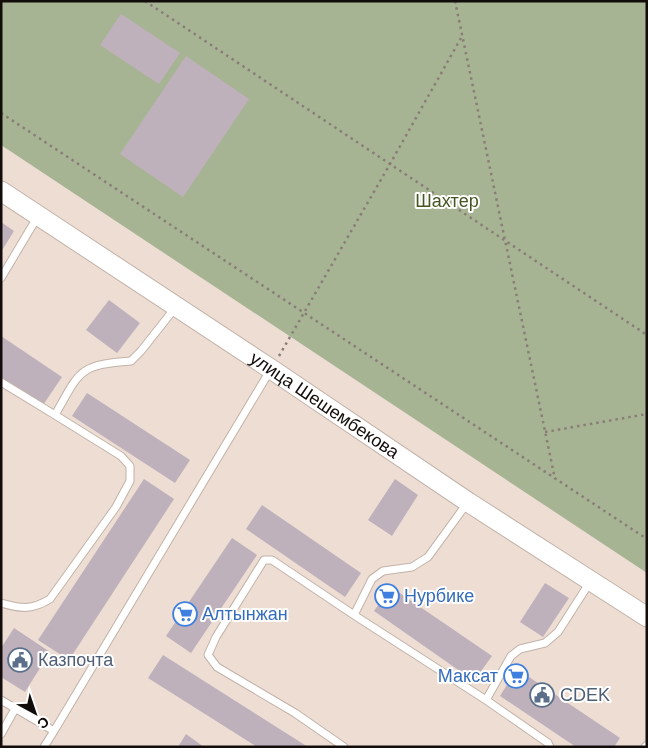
<svg xmlns="http://www.w3.org/2000/svg" width="648" height="748" viewBox="0 0 648 748" font-family="Arial,sans-serif">
<style>
.green{fill:#a7b493}
.building{fill:#beb1bc}
.lines{fill:none;stroke-linecap:round;stroke-linejoin:round}
.lane-casing{stroke:#c2b3a9;stroke-width:9}
.secondary-casing{stroke:#c2b3a9;stroke-width:21}
.path{stroke:#897e77;stroke-width:2.5;stroke-dasharray:2.5 4;stroke-linecap:butt}
.lane{stroke:#fff;stroke-width:7}
.secondary{stroke:#fff;stroke-width:19}
.labels{text-anchor:middle;stroke-width:4;stroke-linejoin:round;paint-order:stroke}
.park-label{font-size:18px;fill:#455623;stroke:#fff}
.street-label{font-size:18px;fill:#120d0a;stroke:#fff}
.shop-label{font-size:18px;fill:#366cbe;stroke:#fff;text-anchor:start}
.service-label{font-size:18px;fill:#4e5e75;stroke:#fff;text-anchor:start}
</style>
<rect width="100%" height="100%" fill="#edddd3"/>
<!-- green -->
<path class="green" d="M1 1H647V573L1 145Z"/>
<!-- building -->
<path class="building" d="M121 14 180 53 159 84 100 45Z
M186 56 249 99 183 197 120 154Z
M1 222 14 231 1 252Z
M109 300 140 323 117 353 86 330Z
M1 336 62 377 43 405 1 377Z
M87 393 190 460 175 483 72 416Z
M144 479 174 499 69 660 38 640Z
M395 479 418 495 392 536 368 520Z
M262 505 361 573 345 597 246 529Z
M232 538 257 555 191 653 166 636Z
M545 583 569 598 543 637 520 622Z
M391 587 492 656 474 681 374 611Z
M14 628 50 652 25 692 1 677V648Z
M163 655 308 747H257L148 678Z
M517 669 620 738 614 747H576L500 696Z
M186 734 204 747H178Z"/>
<g class="lines">
<!-- lane casing -->
<g class="lane-casing">
<path id="lane" d="M1 278 38 216
M1 382 55 415
M1 603C22 609 32 610 50 599L116 507 130 481V466L121 456 55 415C80 371 78 365 131 361L141 351 175 308
M354 615 486 700 511 656 520 649 545 643 558 632 590 582
M1 700 54 731 44 747
M486 700 548 743 550 747
M54 731 271 369
M1 734 15 709
M344 747 295 713 217 667 208 655 216 637 264 560H272L354 615 372 579 383 571 412 567 428 557 468 502
M645 747 647 745"/>
</g>
<!-- secondary casing -->
<g class="secondary-casing">
<g id="secondary">
<path id="s1" d="M1 191 271 369 468 502 647 617"/>
</g>
</g>
<!-- path -->
<path class="path" d="M145 1 647 335
M455 1 555 479
M1 113 647 539
M279 356 390 164 461 38
M545 432 647 414"/>
<!-- lane -->
<use href="#lane" class="lane"/>
<!-- secondary -->
<use href="#secondary" class="secondary"/>
</g>
<!-- icons -->
<defs>
<g id="supermarket-ring" transform="scale(1.25)"><circle r="9.5" fill="#fff" stroke="#3f7fe0" stroke-width="1.5"/><path d="M-6-5.5h2.5l.6 2H6L4.5 2H-2.5L-4.4-4H-6ZM-1.5 3.2a1.3 1.3 0 1 0 .1 0ZM3 3.2a1.3 1.3 0 1 0 .1 0Z" fill="#3f7fe0"/></g>
<g id="civic-ring" transform="scale(1.25)"><circle r="9.5" fill="#fff" stroke="#5c6f8a" stroke-width="1.5"/><path d="M-.6-6.5H3V-4.5H.6V-3L4-1V1h2V6H-6V1h2V-1L-.6-3ZM-1.2 2.5V6h2.4V2.5Z" fill="#5c6f8a"/></g>
</defs>
<g fill-rule="evenodd">
<use href="#supermarket-ring" x="387" y="596"/>
<use href="#supermarket-ring" x="185" y="614"/>
<use href="#civic-ring" x="20" y="660"/>
<use href="#supermarket-ring" x="516" y="676"/>
<use href="#civic-ring" x="542" y="695"/>
</g>
<g class="labels">
<!-- park labels -->
<g class="park-label">
<text x="447" y="207">Шахтер</text>
</g>
<!-- street labels -->
<g class="street-label">
<text dy="6" stroke="none"><textPath href="#s1" startOffset="388">улица Шешембекова</textPath></text>
</g>
<!-- shop labels -->
<g class="shop-label">
<text x="404" y="602">Нурбике</text>
<text x="202" y="620">Алтынжан</text>
<text x="498" y="682" text-anchor="end">Максат</text>
</g>
<!-- service labels -->
<g class="service-label">
<text x="38" y="666">Казпочта</text>
<text x="560" y="701">CDEK</text>
</g>
</g>
<!-- border -->
<rect width="648" height="748" fill="none" stroke="#120d0a" stroke-width="5"/>
<!-- north arrow -->
<g transform="translate(35 713) rotate(140)" stroke="#ffffff" stroke-width="4" paint-order="stroke">
<path d="M0-4L9 19L0 12L-9 19Z" fill="#120d0a"/>
<text y="-8" font-size="14" font-weight="bold" text-anchor="middle" fill="#120d0a">С</text>
</g>
</svg>
